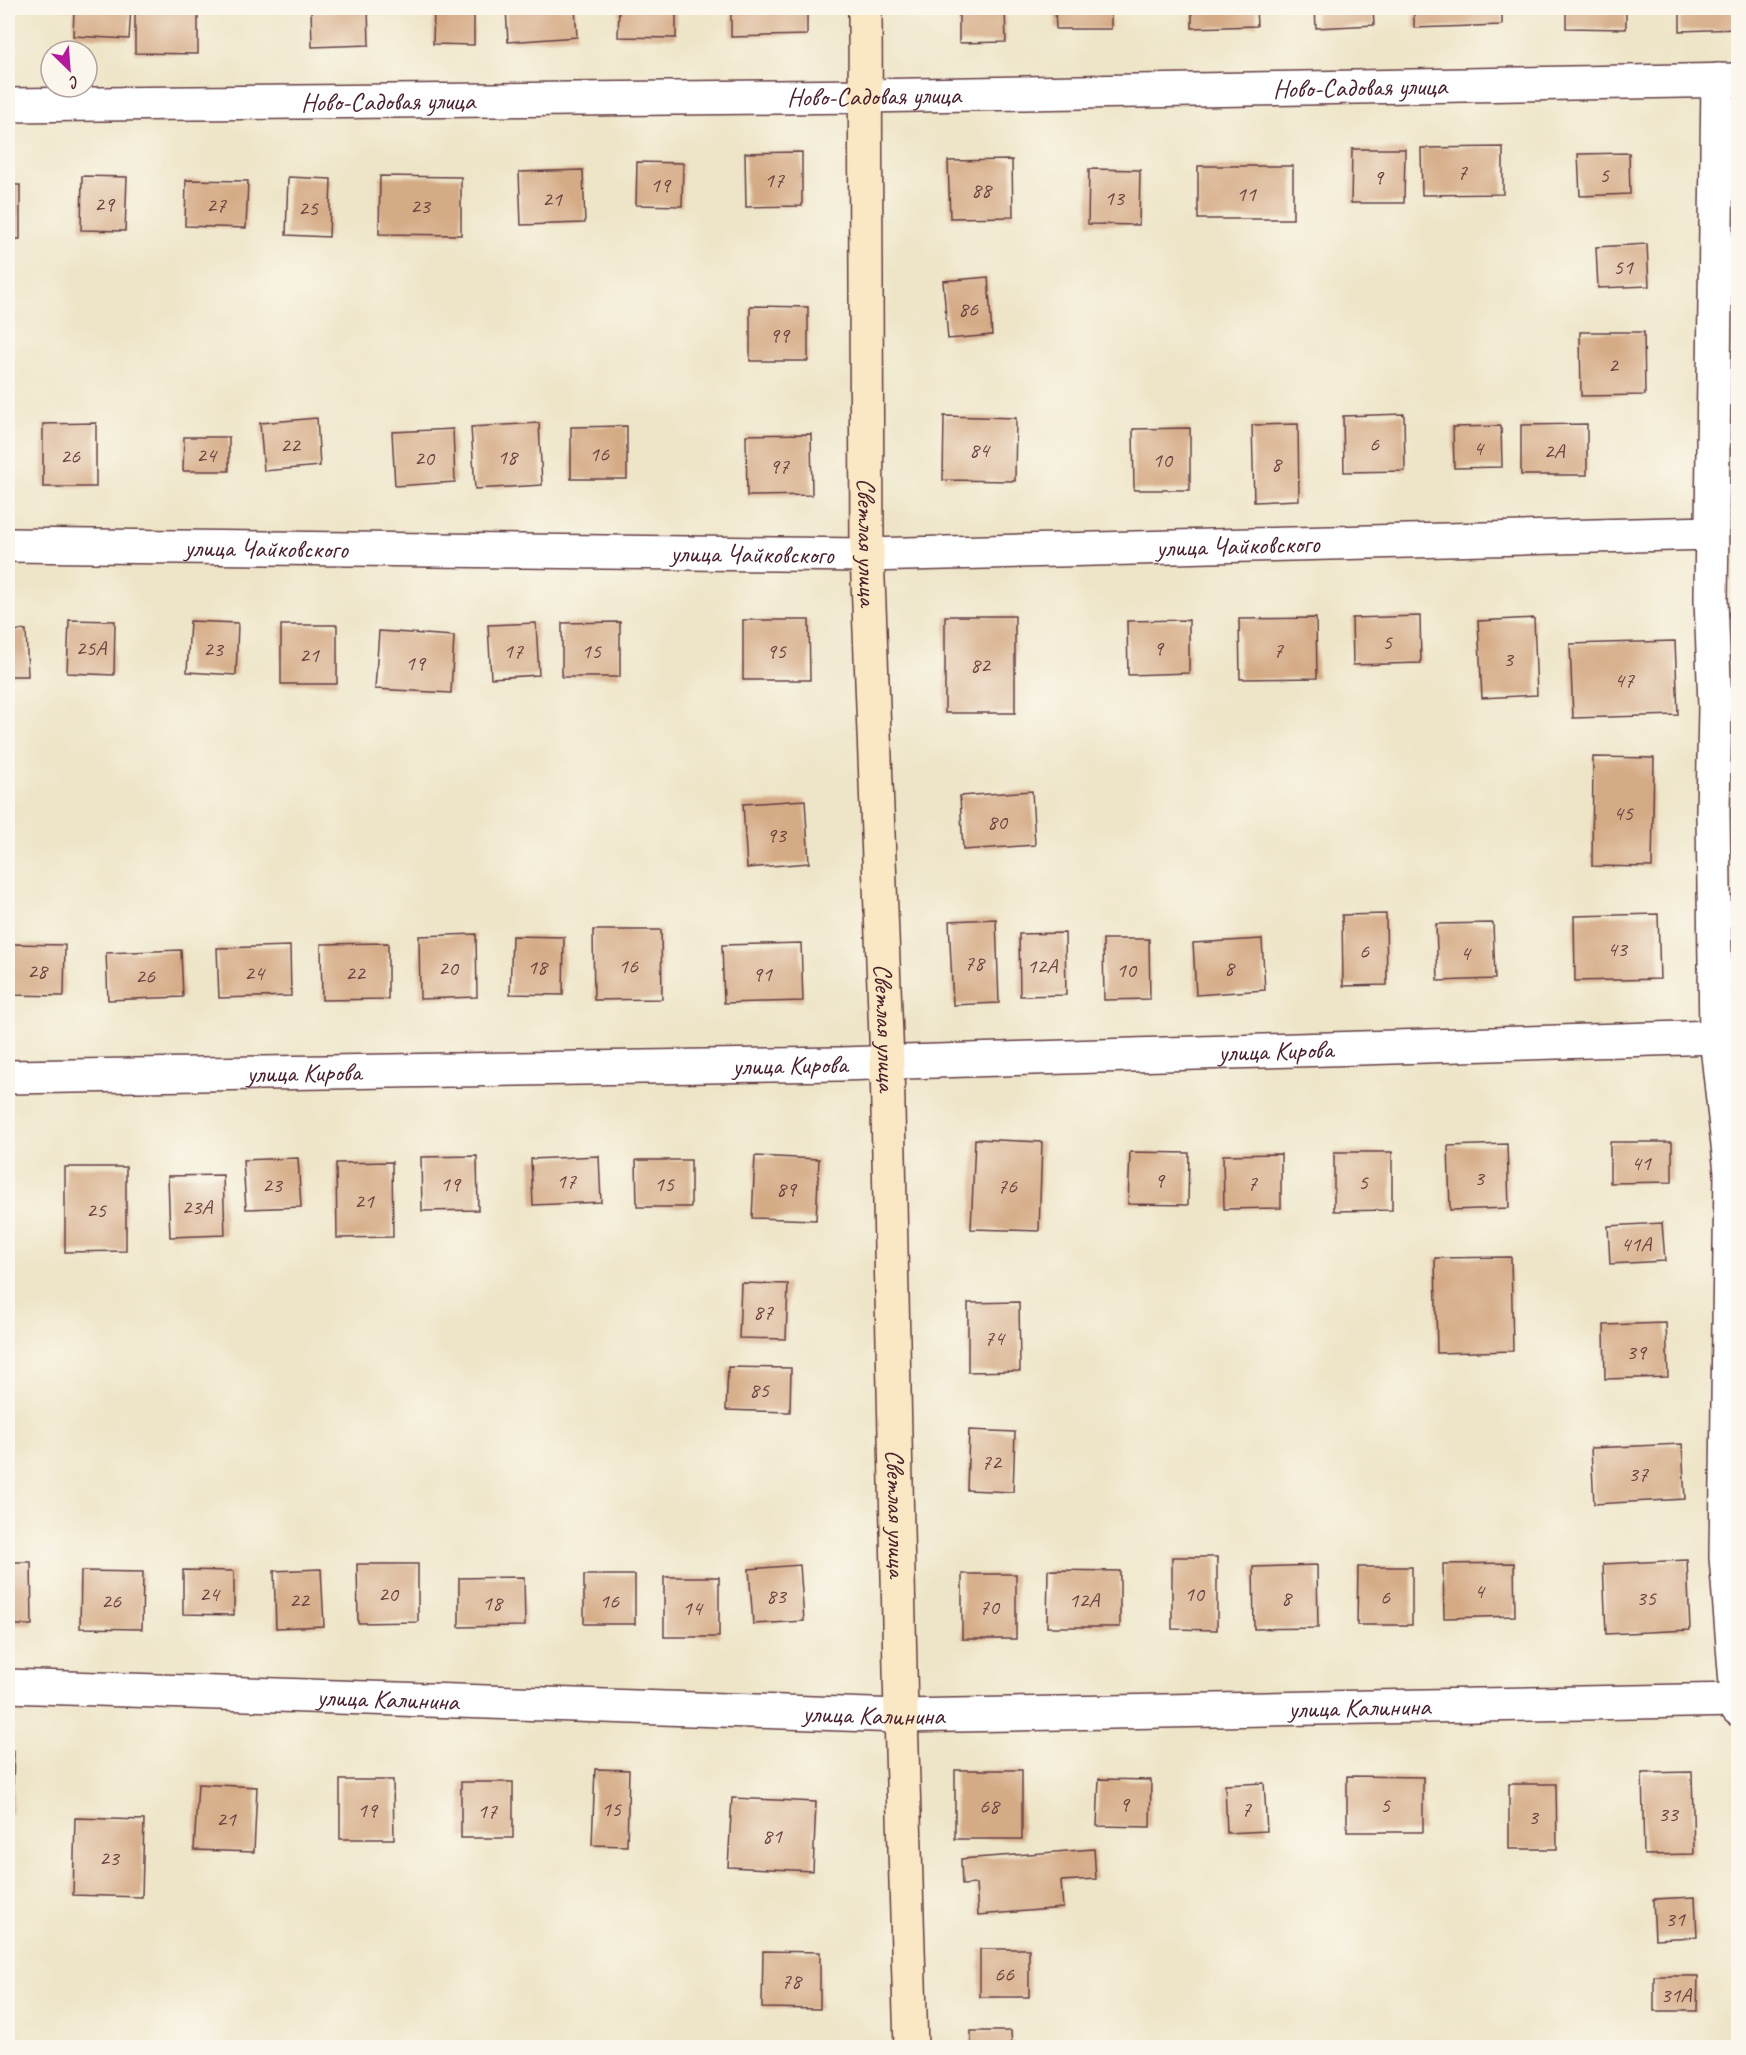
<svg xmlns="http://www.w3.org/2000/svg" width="1746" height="2055" viewBox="0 0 1746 2055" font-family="Caveat,sans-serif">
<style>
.building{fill:#d5ab86}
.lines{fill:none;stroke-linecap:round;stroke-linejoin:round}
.street-casing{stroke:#633d43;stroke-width:36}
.secondary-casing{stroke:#633d43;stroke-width:36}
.street{stroke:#fff;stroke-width:33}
.secondary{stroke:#fae7c3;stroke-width:33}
.labels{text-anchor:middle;stroke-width:5;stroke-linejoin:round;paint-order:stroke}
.number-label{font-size:22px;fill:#6d4242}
.street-label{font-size:26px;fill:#4a1f2b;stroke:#fbf7ec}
</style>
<rect width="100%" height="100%" fill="#fbf7ec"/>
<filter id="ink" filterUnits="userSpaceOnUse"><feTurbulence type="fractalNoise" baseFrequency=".0167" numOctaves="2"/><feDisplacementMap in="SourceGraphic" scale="12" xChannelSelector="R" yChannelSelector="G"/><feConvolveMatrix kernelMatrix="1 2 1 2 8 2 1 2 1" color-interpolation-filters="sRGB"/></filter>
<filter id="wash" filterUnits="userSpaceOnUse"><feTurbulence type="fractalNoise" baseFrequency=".008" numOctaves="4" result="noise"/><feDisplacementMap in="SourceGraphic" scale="24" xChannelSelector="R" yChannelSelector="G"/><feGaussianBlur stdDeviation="1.35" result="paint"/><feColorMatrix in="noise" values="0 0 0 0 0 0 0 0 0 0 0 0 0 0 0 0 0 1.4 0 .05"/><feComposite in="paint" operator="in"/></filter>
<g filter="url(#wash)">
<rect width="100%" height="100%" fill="#eee5c8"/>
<g id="blocks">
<!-- building -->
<path class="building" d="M63 8H131L129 39 73 36 74 10H63Z
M135 8H198V54L135 53Z
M311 8H368L369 45 312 47Z
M434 8H474V45L433 44Z
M506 8H575L577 37 508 42Z
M619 8H676V38L618 37Z
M731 8H807V35L731 37Z
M959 8H1005L1006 42 959 43Z
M1055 8H1111V29H1056Z
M1192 8H1256L1257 26 1192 28Z
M1315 8H1373L1374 25 1316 28Z
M1414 8H1502V25L1414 28Z
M1566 8H1626V29L1566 28Z
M1680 8H1738V29L1680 31Z
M1503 147V194L1422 195 1421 148Z
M1352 149H1405L1404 203H1351Z
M802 152V206L746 207 745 153Z
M1629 153 1630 194 1580 196 1578 154Z
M1012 160 1013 217 950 218 948 161Z
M637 162 683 163 682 206 636 205Z
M1198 166H1293V219H1198Z
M1089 169 1140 170 1139 225 1088 224Z
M583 170 585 223 521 225 519 172Z
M82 176 127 177 125 231 81 230Z
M380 176 461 177V235L379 234Z
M288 177 331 179 329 237 286 235Z
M186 180 248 181 246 228 185 226Z
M8 185H20V239H8Z
M1647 244 1649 286 1598 288 1596 247Z
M988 277 992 335 948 339 943 281Z
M750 306 808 307V361H750Z
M1580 332H1644L1645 395 1581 396Z
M1404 414 1405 471 1344 472 1343 416Z
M944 416 1016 418 1015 481 943 480Z
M317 418 320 466 264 471 260 423Z
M96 423V487H43V424Z
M539 423 542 485 475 489 471 427Z
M1298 424 1299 500 1254 502 1252 425Z
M1587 424V475H1521V425Z
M627 426V479H571V427Z
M1501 426 1502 467 1454 468 1453 427Z
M1190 428V490H1134L1133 429Z
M453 429 455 482 395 486 392 432Z
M811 434 812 495 747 496 746 435Z
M184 437H229V471H183Z
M945 616H1015V713H945Z
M1420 616 1421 663 1353 665 1352 618Z
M1316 618 1317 678 1240 679 1239 619Z
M1534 618 1537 695 1482 698 1478 621Z
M69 620 115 621 114 675 67 673Z
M743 620H809L810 680H743Z
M1189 620V673L1128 675 1127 621Z
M190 621 238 623 236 675 187 672Z
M620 622V677H562V623Z
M536 623 539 675 491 678 488 625Z
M281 625H337V684H281Z
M26 630 28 676H8V631Z
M379 631 454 636 451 693 375 689Z
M1675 641 1678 715 1573 718 1570 644Z
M1593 757 1654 758 1652 867 1592 866Z
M1032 791 1035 845 963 850 960 796Z
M805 800 809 863 747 868 743 804Z
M1386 914 1387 985 1343 986 1342 915Z
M1658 914 1660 979 1575 981 1574 916Z
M996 919 999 1003 953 1005 949 921Z
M1493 923 1495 979 1438 981 1436 924Z
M593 930H661L662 999 594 1000Z
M1065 933 1066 995 1020 996 1019 934Z
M476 934 477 997 420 999 419 936Z
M512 936 564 937 563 995 510 994Z
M1103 939H1149L1150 999 1104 1000Z
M1262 939 1265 990 1196 995 1193 943Z
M388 943V999L322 1000 321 944Z
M801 943 803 1001 724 1003 722 945Z
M11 944 65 945 64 996 10 995Z
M290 946 291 996 219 998 217 948Z
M181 950 183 997 108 1000 106 953Z
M975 1139 1042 1142 1039 1231 971 1229Z
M1610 1142H1672V1182L1610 1183Z
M1507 1144 1509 1208 1450 1210 1448 1146Z
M1130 1152 1189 1153 1188 1205 1128 1204Z
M1334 1152H1392V1210L1334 1211Z
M1281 1154V1208L1224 1209 1223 1155Z
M477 1156 478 1210 422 1211 421 1157Z
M599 1156 601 1202 533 1205 531 1159Z
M755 1156 819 1159 816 1220 752 1218Z
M298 1158 301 1207 246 1209 243 1160Z
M636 1160H691V1207H637Z
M392 1162 393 1237 337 1238 336 1163Z
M65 1167H126V1251L65 1252Z
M223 1175 225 1235 170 1237 168 1176Z
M1662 1223 1665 1261 1610 1264 1608 1226Z
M1511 1257 1513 1351 1437 1353 1435 1258Z
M741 1283 788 1284 786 1339 739 1338Z
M1019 1302 1020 1371 968 1372V1303Z
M1666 1323 1668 1377 1605 1379 1604 1325Z
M728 1367 791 1368 790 1412 726 1410Z
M969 1430 1015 1432 1013 1492 967 1490Z
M1682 1444 1685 1499 1594 1504 1591 1448Z
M1172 1557H1217V1630L1172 1629Z
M1687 1560 1690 1630 1606 1634 1603 1564Z
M8 1562H31L32 1625H8Z
M1514 1563 1515 1616 1444 1618 1443 1564Z
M357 1564H418V1622L358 1623Z
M800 1565 804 1621 753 1624 749 1569Z
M1317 1565 1318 1628 1254 1629 1253 1567Z
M1358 1567H1412V1625H1357Z
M321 1569 324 1626 276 1628 274 1571Z
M183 1570 234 1571V1615L183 1614Z
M1048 1570 1120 1571V1627H1047Z
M81 1571 143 1572 142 1629 80 1628Z
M962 1574H1016V1639H962Z
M584 1575H635V1624H584Z
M524 1577 525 1626 459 1627V1578Z
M664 1577H719V1637H664Z
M8 1751H14L12 1814 8 1813Z
M595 1769 629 1770 627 1846 592 1845Z
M955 1770H1022V1839H955Z
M1692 1772 1694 1854 1644 1855 1642 1773Z
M1347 1776 1423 1777V1832H1347Z
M1099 1779 1151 1780 1150 1827 1097 1826Z
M340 1780H393L394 1839H340Z
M461 1782H513V1838H461Z
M1264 1783 1267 1831 1227 1833 1225 1785Z
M198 1784 257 1787 254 1852 194 1850Z
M1509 1784H1556L1557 1849H1509Z
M732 1798 816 1802 813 1871 728 1867Z
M75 1818 144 1820 142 1897 73 1895Z
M1094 1849 1096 1879 1061 1881 1063 1908 978 1915 976 1884 962 1885 961 1859Z
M1695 1897 1697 1937 1655 1939 1653 1899Z
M980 1949H1029V1997H980Z
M763 1951 820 1952V2009L762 2008Z
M1654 1976H1698L1697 2011H1654Z
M971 2031H1011L1012 2048H971Z"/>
</g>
</g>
<g filter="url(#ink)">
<use href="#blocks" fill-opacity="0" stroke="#633d43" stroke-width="1.5"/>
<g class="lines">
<!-- street casing -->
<g class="street-casing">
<g id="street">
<path d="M1718 80 1711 599 1715 706 1713 812 1716 1037 1731 1172 1726 1557 1738 1709"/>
<path id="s1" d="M8 105 865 96 1738 80"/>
<path id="s2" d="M8 545 867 555 1711 533"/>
<path id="s3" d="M8 1077 840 1064 1716 1037"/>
<path id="s4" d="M8 1686 901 1716 1738 1700"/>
</g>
</g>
<!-- secondary casing -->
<g class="secondary-casing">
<g id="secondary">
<path id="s5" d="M865 8 867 555 887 1062 901 1716 911 2048"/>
</g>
</g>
<!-- street -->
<use href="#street" class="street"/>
<!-- secondary -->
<use href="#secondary" class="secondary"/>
</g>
</g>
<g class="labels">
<!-- number labels -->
<g class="number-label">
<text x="1462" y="179">7</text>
<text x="1604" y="182">5</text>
<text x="1378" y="184">9</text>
<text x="774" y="187">17</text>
<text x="660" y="192">19</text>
<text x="981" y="197">88</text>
<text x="1246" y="201">11</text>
<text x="1114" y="205">13</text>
<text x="552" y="206">21</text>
<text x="104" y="211">29</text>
<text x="216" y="212">27</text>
<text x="420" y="213">23</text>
<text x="308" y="215">25</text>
<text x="1623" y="274">51</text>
<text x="968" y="316">86</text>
<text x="779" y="342">99</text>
<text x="1613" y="372">2</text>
<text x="1374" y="451">6</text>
<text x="290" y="452">22</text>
<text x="1478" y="455">4</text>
<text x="979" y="457">84</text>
<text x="1554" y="458">2А</text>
<text x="599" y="461">16</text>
<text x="206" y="462">24</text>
<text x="70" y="463">26</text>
<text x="507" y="464">18</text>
<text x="424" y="465">20</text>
<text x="1162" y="467">10</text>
<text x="1276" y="471">8</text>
<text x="779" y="473">97</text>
<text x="1387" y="649">5</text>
<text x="91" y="655">25А</text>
<text x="1158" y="655">9</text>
<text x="213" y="656">23</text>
<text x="1278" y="657">7</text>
<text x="513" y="658">17</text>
<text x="591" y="658">15</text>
<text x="776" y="658">95</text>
<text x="309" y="662">21</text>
<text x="1508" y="666">3</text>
<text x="415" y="670">19</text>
<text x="980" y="672">82</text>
<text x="1624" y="687">47</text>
<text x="1623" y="820">45</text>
<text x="997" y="829">80</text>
<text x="776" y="842">93</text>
<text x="1617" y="956">43</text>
<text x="1364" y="958">6</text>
<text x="1465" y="960">4</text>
<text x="974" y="970">78</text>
<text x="628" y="973">16</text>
<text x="1042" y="973">12А</text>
<text x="537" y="974">18</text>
<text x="448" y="975">20</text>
<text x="1229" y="975">8</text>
<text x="1126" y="977">10</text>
<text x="37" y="978">28</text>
<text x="254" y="980">24</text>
<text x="355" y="980">22</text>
<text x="762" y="981">91</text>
<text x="145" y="983">26</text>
<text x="1641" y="1170">41</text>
<text x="1479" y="1185">3</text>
<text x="1159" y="1187">9</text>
<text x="566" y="1188">17</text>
<text x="1363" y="1189">5</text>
<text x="1252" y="1190">7</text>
<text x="450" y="1191">19</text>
<text x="664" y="1191">15</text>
<text x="272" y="1192">23</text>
<text x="1007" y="1193">76</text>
<text x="786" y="1196">89</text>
<text x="364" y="1208">21</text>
<text x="197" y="1214">23А</text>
<text x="96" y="1217">25</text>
<text x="1636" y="1251">41А</text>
<text x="763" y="1319">87</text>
<text x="994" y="1345">74</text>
<text x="1636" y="1359">39</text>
<text x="759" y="1397">85</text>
<text x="991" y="1469">72</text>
<text x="1638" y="1481">37</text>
<text x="1479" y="1598">4</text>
<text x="209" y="1601">24</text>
<text x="388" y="1601">20</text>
<text x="1194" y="1601">10</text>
<text x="776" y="1603">83</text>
<text x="1385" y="1604">6</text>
<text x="1286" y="1605">8</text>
<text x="1646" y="1605">35</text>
<text x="299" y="1607">22</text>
<text x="1084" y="1607">12А</text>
<text x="111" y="1608">26</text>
<text x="609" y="1608">16</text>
<text x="492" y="1610">18</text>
<text x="989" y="1614">70</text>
<text x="692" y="1615">14</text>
<text x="1124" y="1811">9</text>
<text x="1385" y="1812">5</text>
<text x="989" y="1813">68</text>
<text x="611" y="1816">15</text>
<text x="1246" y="1816">7</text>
<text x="367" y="1817">19</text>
<text x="487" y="1818">17</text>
<text x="1668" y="1821">33</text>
<text x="1533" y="1824">3</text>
<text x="226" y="1826">21</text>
<text x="772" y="1843">81</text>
<text x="109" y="1865">23</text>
<text x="1675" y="1926">31</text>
<text x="1004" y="1981">66</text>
<text x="791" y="1988">78</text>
<text x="1676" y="2002">31А</text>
</g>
<!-- street labels -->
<g class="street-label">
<text dy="9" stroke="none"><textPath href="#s1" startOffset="1352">Ново-Садовая улица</textPath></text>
<text dy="9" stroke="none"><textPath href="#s1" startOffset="866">Ново-Садовая улица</textPath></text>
<text dy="9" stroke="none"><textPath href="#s1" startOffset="380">Ново-Садовая улица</textPath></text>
<text dy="9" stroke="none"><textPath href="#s5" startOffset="534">Светлая улица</textPath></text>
<text dy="9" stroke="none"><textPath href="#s2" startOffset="1230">улица Чайковского</textPath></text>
<text dy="9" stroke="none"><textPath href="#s2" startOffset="258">улица Чайковского</textPath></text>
<text dy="9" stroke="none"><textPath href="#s2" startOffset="744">улица Чайковского</textPath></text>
<text dy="9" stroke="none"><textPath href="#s5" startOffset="1020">Светлая улица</textPath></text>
<text dy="9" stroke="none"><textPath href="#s3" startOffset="1268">улица Кирова</textPath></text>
<text dy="9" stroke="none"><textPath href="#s3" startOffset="782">улица Кирова</textPath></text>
<text dy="9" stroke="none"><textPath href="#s3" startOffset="296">улица Кирова</textPath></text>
<text dy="9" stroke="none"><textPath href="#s5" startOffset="1506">Светлая улица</textPath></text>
<text dy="9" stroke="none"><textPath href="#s4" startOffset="380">улица Калинина</textPath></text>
<text dy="9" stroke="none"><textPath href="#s4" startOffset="1352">улица Калинина</textPath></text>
<text dy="9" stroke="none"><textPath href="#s4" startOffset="866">улица Калинина</textPath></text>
</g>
</g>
<!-- margin -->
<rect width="1746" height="2055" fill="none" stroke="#fbf7ec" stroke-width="30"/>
<!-- north arrow -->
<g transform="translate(69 69) rotate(155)"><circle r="28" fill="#fbf7ec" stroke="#b4a19f" stroke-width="1.5"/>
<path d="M0-4.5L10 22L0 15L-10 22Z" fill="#b5179e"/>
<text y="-9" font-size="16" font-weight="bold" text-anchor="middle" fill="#4a1f2b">С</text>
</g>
</svg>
